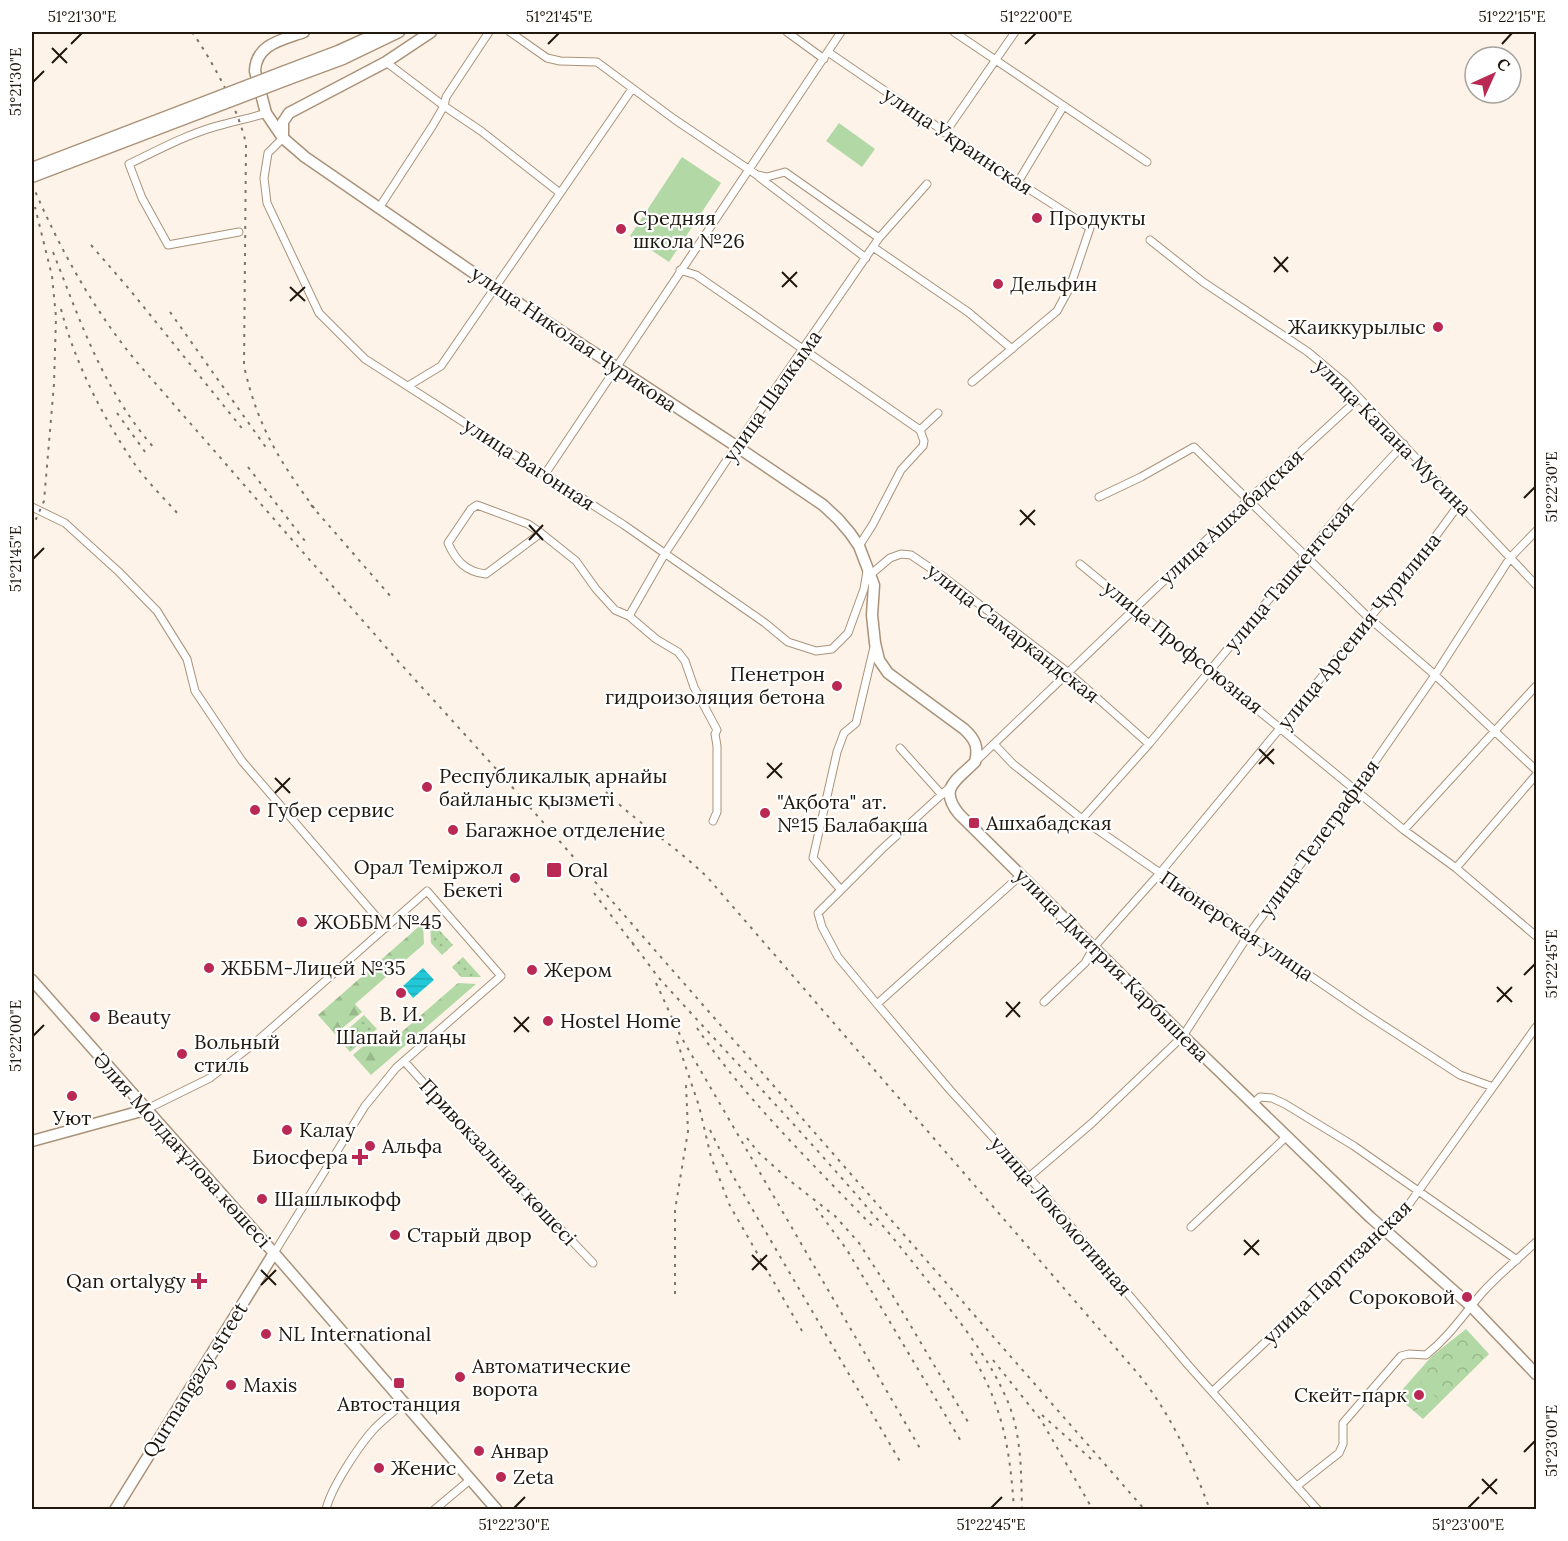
<svg xmlns="http://www.w3.org/2000/svg" width="1568" height="1541" viewBox="0 0 1568 1541" font-family="Lora,serif">
<style>
.grass{fill:url(#grass-dots)}
.forest{fill:url(#forest-firs)}
.park{fill:url(#park-crowns)}
.garden{fill:#b2d8a5}
.water{fill:url(#water-rules)}
.lines{fill:none;stroke-linecap:round;stroke-linejoin:round}
.street-casing{stroke:#aa9279;stroke-width:9}
.secondary-casing{stroke:#aa9279;stroke-width:13}
.primary-casing{stroke:#aa9279;stroke-width:13}
.street{stroke:#fff;stroke-width:7}
.secondary{stroke:#fff;stroke-width:10}
.primary{stroke:#fff;stroke-width:10}
.rail{stroke:#7d7469;stroke-width:2;stroke-dasharray:3 6;stroke-linecap:butt}
.primary-bridge-casing{stroke:#aa9279;stroke-width:13;stroke-linecap:butt}
.primary-bridge{stroke:#fff;stroke-width:10}
.ticks{fill:none;stroke:#20170d;stroke-width:2}
.poi-dot{fill:#b92953;stroke:#fff;stroke-width:2}
.labels{text-anchor:middle;stroke-width:4.5;stroke-linejoin:round;paint-order:stroke}
.street-label{font-size:20px;fill:#20170d;stroke:#fff}
.poi-label{font-size:20px;fill:#20170d;stroke:#fff;text-anchor:start}
.neatline{fill:none;stroke:#20170d;stroke-width:2}
.ticks-label{font-size:15px;text-anchor:middle;fill:#20170d}
</style>
<defs>
<pattern id="grass-dots" width="8" height="8" patternUnits="userSpaceOnUse" patternTransform="scale(1.5)"><rect width="8" height="8" fill="#b2d8a5"/><path d="M2 2h.1M6 6h.1" fill="none" stroke="#99b98d" stroke-width="1.8" stroke-linecap="round"/></pattern>
<pattern id="forest-firs" width="22" height="20" patternUnits="userSpaceOnUse" patternTransform="scale(1.5)"><rect width="22" height="20" fill="#b2d8a5"/><path d="M5 1l3.5 6h-7zM16 11l3.5 6h-7z" fill="#99b98d"/></pattern>
<pattern id="park-crowns" width="20" height="18" patternUnits="userSpaceOnUse" patternTransform="scale(1.5)"><rect width="20" height="18" fill="#b2d8a5"/><path d="M2 6a3 3 0 1 1 6 0M12 15a3 3 0 1 1 6 0" fill="none" stroke="#99b98d"/></pattern>
<pattern id="water-rules" width="6" height="5" patternUnits="userSpaceOnUse" patternTransform="scale(1.5)"><rect width="6" height="5" fill="#22c8d7"/><path d="M0 2.5h6" fill="none" stroke="#1eabb7"/></pattern>
</defs>
<rect width="100%" height="100%" fill="#fdf3e8"/>
<!-- grass -->
<path class="grass" d="M430 920 453 945 442 955 431 943Z
M463 957 481 977H461L452 967Z
M364 1015 377 1029 350 1052 338 1038Z"/>
<!-- forest -->
<path class="forest" d="M423 923 424 944 355 1004 362 1012 335 1034 318 1015Z
M458 983 476 984 371 1075 353 1055 379 1032 389 1043Z"/>
<!-- park -->
<path class="park" d="M1466 1329 1489 1354 1423 1419 1402 1401V1390L1432 1356Z"/>
<!-- garden -->
<path class="garden" d="M839 123 875 149 862 167 826 141Z
M682 157 721 183 669 262 630 236Z
M1416 1378 1438 1399 1423 1413 1406 1399 1405 1391Z"/>
<!-- water -->
<path class="water" d="M423 968 434 980 413 998 403 986Z"/>
<g class="lines">
<!-- street casing -->
<g class="street-casing">
<path id="street" d="M510 32 547 58 560 61 597 62 674 119 757 175 767 177 785 172 879 238
M787 32 824 59
M954 32 1147 162
M828 52 1018 182 1090 228 1070 287 1057 311 972 382
M386 62 444 106 481 131 560 193
M945 133 1015 32
M283 138 268 153 264 178 267 203 319 313 365 359 624 525 765 623 788 642 816 651 832 649 848 633 864 589 867 571
M759 177 866 258
M1018 182 1063 107
M379 208 433 125 444 106 446 97 489 32
M239 232 168 245 142 198 129 164C160 149 191 132 225 124 239 120 252 118 266 113
M1150 240 1203 282 1308 352 1345 383 1536 585
M873 247 968 312 1012 349
M680 270 696 275 920 430
M408 386 441 366 632 89
M545 474 841 32
M1099 497 1141 477 1194 447 1369 618 1435 675 1536 770
M32 507 65 523 119 572 157 611 187 659 195 691 242 761 386 928
M541 533 486 574C466 572 456 561 448 543L471 509 477 505 528 524 541 533 576 561 596 589 615 610 629 616 656 639 678 652 685 661 694 687 717 730 715 734 717 746V812L713 821
M859 546 873 524 901 470 923 446 924 441 920 430 938 413
M1080 564 1404 830 1456 868 1536 936
M870 575 890 558 901 554 911 555 945 578 1069 673 1149 744
M629 616 664 555 736 446 879 238 927 184
M995 745 1013 764 1082 819 1160 873 1366 1014 1460 1075 1493 1087
M900 748 942 795
M975 762 1249 499 1358 399
M951 786 882 849 818 913 822 927 838 957 877 1004 950 1090 1029 1177 1189 1366 1318 1510
M1082 819 1149 744 1348 504 1404 444
M1404 830 1536 686
M1456 868 1536 775
M841 890 813 858 837 752 844 733 856 723 874 647
M1044 1002 1085 963 1094 947 1160 873 1281 727 1430 544 1460 503
M877 1004 1021 875
M404 1061 466 1130 593 1263
M1253 1104 1260 1097 1272 1098 1285 1104 1354 1146 1517 1260
M145 1110 210 1078 256 1042 427 891 501 976 396 1068 365 1106 274 1253
M1029 1177 1092 1123 1183 1036 1249 934 1356 789 1435 675 1510 558 1536 531
M1191 1227 1287 1136
M1213 1391 1385 1230 1407 1207 1536 1027
M1297 1486 1339 1453 1343 1444V1423L1401 1356 1409 1354 1426 1355C1449 1337 1463 1315 1482 1293 1498 1275 1518 1259 1536 1242
M326 1510C330 1489 360 1444 375 1428 384 1419 394 1411 404 1403
M434 1510 471 1479"/>
</g>
<!-- secondary casing -->
<g class="secondary-casing">
<path id="secondary" d="M304 32C282 40 256 44 255 71L266 113 283 138 305 157 494 287 736 446 823 505 838 519 850 533 859 546 874 585 872 615 875 643 879 660 888 673 964 729C975 739 979 747 975 762 956 781 938 788 959 814L1183 1036 1370 1217 1472 1307 1536 1374
M283 137V122L289 113 386 62 431 32
M32 980 274 1253 497 1510
M32 1141 145 1110
M115 1510 274 1253"/>
</g>
<!-- primary casing -->
<g class="primary-casing">
<path id="primary" d="M285 71 338 51 380 32
M289 79 343 59 399 32"/>
</g>
<!-- street -->
<use href="#street" class="street"/>
<!-- secondary -->
<use href="#secondary" class="secondary"/>
<!-- primary -->
<use href="#primary" class="primary"/>
<!-- rail -->
<path class="rail" d="M192 32C212 60 239 110 246 144L244 366C258 428 280 462 317 512
M32 184C59 247 91 306 135 360L398 661 499 772 1145 1510
M91 245 130 290 245 432
M53 252C81 323 103 390 155 449
M61 309C75 363 102 416 134 463 147 482 164 498 179 515
M170 312 267 449
M117 413 148 456
M248 467 305 541
M311 505 392 598
M32 528 44 501 54 384 56 317 52 276 35 207
M606 792C637 823 676 846 708 878L1140 1376C1172 1416 1192 1462 1210 1510
M594 893 636 948
M632 942 658 977C746 1074 837 1167 919 1270 951 1311 987 1352 1008 1402 1022 1437 1021 1473 1022 1510
M656 983 680 1035 921 1450
M697 1028C746 1100 816 1167 876 1230
M677 1041 699 1106 711 1157 730 1206 802 1331
M710 1130 733 1176 901 1463
M747 1138 758 1152 789 1180 835 1216 859 1243 890 1291 968 1422
M816 1208 847 1250 962 1443
M675 1294V1210L688 1131 686 1085
M971 1353C1003 1407 1010 1448 1014 1510
M993 1360 1041 1420 1093 1510
M1042 1415 1091 1459"/>
<!-- primary-bridge casing -->
<g class="primary-bridge-casing">
<path id="primary-bridge" d="M32 168 285 71
M32 177 289 79"/>
</g>
<!-- primary-bridge -->
<use href="#primary-bridge" class="primary-bridge"/>
</g>
<!-- ticks -->
<path class="ticks" d="M71 44 82 33M548 44 559 33M1025 44 1036 33M1502 44 1512 33M52 48 67 63M52 63 67 48M33 82 44 71M1274 257 1288 272M782 272 797 287M1274 272 1288 257M290 287 305 301M782 287 797 272M290 301 305 287M1524 498 1535 487M1020 510 1035 525M529 525 543 540M1020 525 1035 510M529 540 543 525M33 559 44 548M1259 749 1274 764M767 763 782 778M1259 764 1274 749M275 778 290 793M767 778 782 763M275 793 290 778M1524 975 1535 964M1497 987 1512 1002M1006 1002 1020 1017M1497 1002 1512 987M514 1017 529 1032M1006 1017 1020 1002M514 1032 529 1017M33 1036 44 1025M1244 1240 1259 1255M752 1255 767 1270M1244 1255 1259 1240M261 1270 276 1285M752 1270 767 1255M261 1285 276 1270M1524 1452 1535 1441M1482 1479 1497 1494M1482 1494 1497 1479M514 1508 525 1497M991 1508 1002 1497M1468 1508 1479 1497"/>
<!-- markers -->
<g class="poi-dot">
<circle cx="1037" cy="218" r="6"/>
<circle cx="621" cy="229" r="6"/>
<circle cx="998" cy="284" r="6"/>
<circle cx="1438" cy="327" r="6"/>
<circle cx="837" cy="686" r="6"/>
<circle cx="427" cy="787" r="6"/>
<circle cx="255" cy="810" r="6"/>
<circle cx="765" cy="813" r="6"/>
<rect x="968" y="817" width="12" height="12" rx="3"/>
<circle cx="453" cy="830" r="6"/>
<rect x="546" y="862" width="16" height="16" rx="3"/>
<circle cx="515" cy="878" r="6"/>
<circle cx="302" cy="922" r="6"/>
<circle cx="209" cy="968" r="6"/>
<circle cx="532" cy="970" r="6"/>
<circle cx="401" cy="993" r="6"/>
<circle cx="95" cy="1017" r="6"/>
<circle cx="548" cy="1021" r="6"/>
<circle cx="182" cy="1054" r="6"/>
<circle cx="72" cy="1096" r="6"/>
<circle cx="287" cy="1130" r="6"/>
<circle cx="370" cy="1146" r="6"/>
<path d="M357 1148h6v6h6v6h-6v6h-6v-6h-6v-6h6z"/>
<circle cx="262" cy="1199" r="6"/>
<circle cx="395" cy="1235" r="6"/>
<path d="M196 1272h6v6h6v6h-6v6h-6v-6h-6v-6h6z"/>
<circle cx="1467" cy="1297" r="6"/>
<circle cx="266" cy="1334" r="6"/>
<circle cx="460" cy="1377" r="6"/>
<rect x="393" y="1377" width="12" height="12" rx="3"/>
<circle cx="231" cy="1385" r="6"/>
<circle cx="1419" cy="1395" r="6"/>
<circle cx="479" cy="1451" r="6"/>
<circle cx="379" cy="1468" r="6"/>
<circle cx="501" cy="1477" r="6"/>
</g>
<g class="labels">
<!-- street labels -->
<g class="street-label">
<text transform="translate(958 141) rotate(34)" y="7">улица Украинская</text>
<text transform="translate(574 339) rotate(34)" y="7">улица Николая Чурикова</text>
<text transform="translate(772 396) rotate(-55)" y="7">улица Шалкыма</text>
<text transform="translate(1393 437) rotate(45)" y="7">улица Капана Мусина</text>
<text transform="translate(529 464) rotate(33)" y="7">улица Вагонная</text>
<text transform="translate(1231 517) rotate(-43)" y="7">улица Ашхабадская</text>
<text transform="translate(1289 576) rotate(-50)" y="7">улица Ташкентская</text>
<text transform="translate(1359 631) rotate(-51)" y="7">улица Арсения Чурилина</text>
<text transform="translate(1013 633) rotate(38)" y="7">улица Самаркандская</text>
<text transform="translate(1183 647) rotate(39)" y="7">улица Профсоюзная</text>
<text transform="translate(1319 838) rotate(-54)" y="7">улица Телеграфная</text>
<text transform="translate(1237 926) rotate(34)" y="7">Пионерская улица</text>
<text transform="translate(1112 965) rotate(45)" y="7">улица Дмитрия Карбышева</text>
<text transform="translate(182 1150) rotate(48)" y="7">Әлия Молдағұлова көшесі</text>
<text transform="translate(498 1162) rotate(47)" y="7">Привокзальная көшесі</text>
<text transform="translate(1061 1216) rotate(49)" y="7">улица Локомотивная</text>
<text transform="translate(1337 1272) rotate(-44)" y="7">улица Партизанская</text>
<text transform="translate(195 1380) rotate(-58)" y="7">Qurmangazy street</text>
</g>
<!-- poi labels -->
<g class="poi-label">
<text x="633" y="225">Средняя<tspan x="633" dy="23">школа №26</tspan></text>
<text x="1049" y="225">Продукты</text>
<text x="1010" y="291">Дельфин</text>
<text x="1426" y="334" text-anchor="end">Жаиккурылыс</text>
<text x="825" y="681" text-anchor="end">Пенетрон<tspan x="825" dy="23">гидроизоляция бетона</tspan></text>
<text x="439" y="783">Республикалық арнайы<tspan x="439" dy="23">байланыс қызметі</tspan></text>
<text x="777" y="809">"Ақбота" ат.<tspan x="777" dy="23">№15 Балабақша</tspan></text>
<text x="267" y="817">Губер сервис</text>
<text x="986" y="830">Ашхабадская</text>
<text x="465" y="837">Багажное отделение</text>
<text x="503" y="874" text-anchor="end">Орал Теміржол<tspan x="503" dy="23">Бекеті</tspan></text>
<text x="568" y="877">Oral</text>
<text x="314" y="929">ЖОББМ №45</text>
<text x="221" y="975">ЖББМ-Лицей №35</text>
<text x="544" y="977">Жером</text>
<text x="401" y="1021" text-anchor="middle">В. И.<tspan x="401" dy="23">Шапай алаңы</tspan></text>
<text x="107" y="1024">Beauty</text>
<text x="560" y="1028">Hostel Home</text>
<text x="194" y="1049">Вольный<tspan x="194" dy="23">стиль</tspan></text>
<text x="72" y="1125" text-anchor="middle">Уют</text>
<text x="299" y="1137">Калау</text>
<text x="382" y="1153">Альфа</text>
<text x="348" y="1164" text-anchor="end">Биосфера</text>
<text x="274" y="1206">Шашлыкофф</text>
<text x="407" y="1242">Старый двор</text>
<text x="186" y="1288" text-anchor="end">Qan ortalygy</text>
<text x="1455" y="1304" text-anchor="end">Сороковой</text>
<text x="278" y="1341">NL International</text>
<text x="472" y="1373">Автоматические<tspan x="472" dy="23">ворота</tspan></text>
<text x="243" y="1392">Maxis</text>
<text x="1407" y="1402" text-anchor="end">Скейт-парк</text>
<text x="399" y="1411" text-anchor="middle">Автостанция</text>
<text x="491" y="1458">Анвар</text>
<text x="391" y="1475">Женис</text>
<text x="513" y="1484">Zeta</text>
</g>
</g>
<!-- border -->
<rect width="1568" height="1541" fill="none" stroke="#ffffff" stroke-width="66"/>
<!-- north arrow -->
<g transform="translate(1493 75) rotate(45)"><circle r="28" fill="#ffffff" stroke="#a6a29e" stroke-width="1.5"/>
<path d="M0-4.5L10 22L0 15L-10 22Z" fill="#b92953"/>
<text y="-9" font-size="16" font-weight="bold" text-anchor="middle" fill="#20170d">С</text>
</g>
<rect x="33" y="33" width="1502" height="1475" class="neatline"/>
<g class="ticks-label">
<text x="82" y="22">51°21'30"E</text>
<text x="559" y="22">51°21'45"E</text>
<text x="1036" y="22">51°22'00"E</text>
<text x="1512" y="22">51°22'15"E</text>
<text transform="translate(16 82) rotate(-90)" y="5">51°21'30"E</text>
<text transform="translate(1552 487) rotate(-90)" y="5">51°22'30"E</text>
<text transform="translate(16 559) rotate(-90)" y="5">51°21'45"E</text>
<text transform="translate(1552 964) rotate(-90)" y="5">51°22'45"E</text>
<text transform="translate(16 1036) rotate(-90)" y="5">51°22'00"E</text>
<text transform="translate(1552 1441) rotate(-90)" y="5">51°23'00"E</text>
<text x="514" y="1530">51°22'30"E</text>
<text x="991" y="1530">51°22'45"E</text>
<text x="1468" y="1530">51°23'00"E</text>
</g>
</svg>
